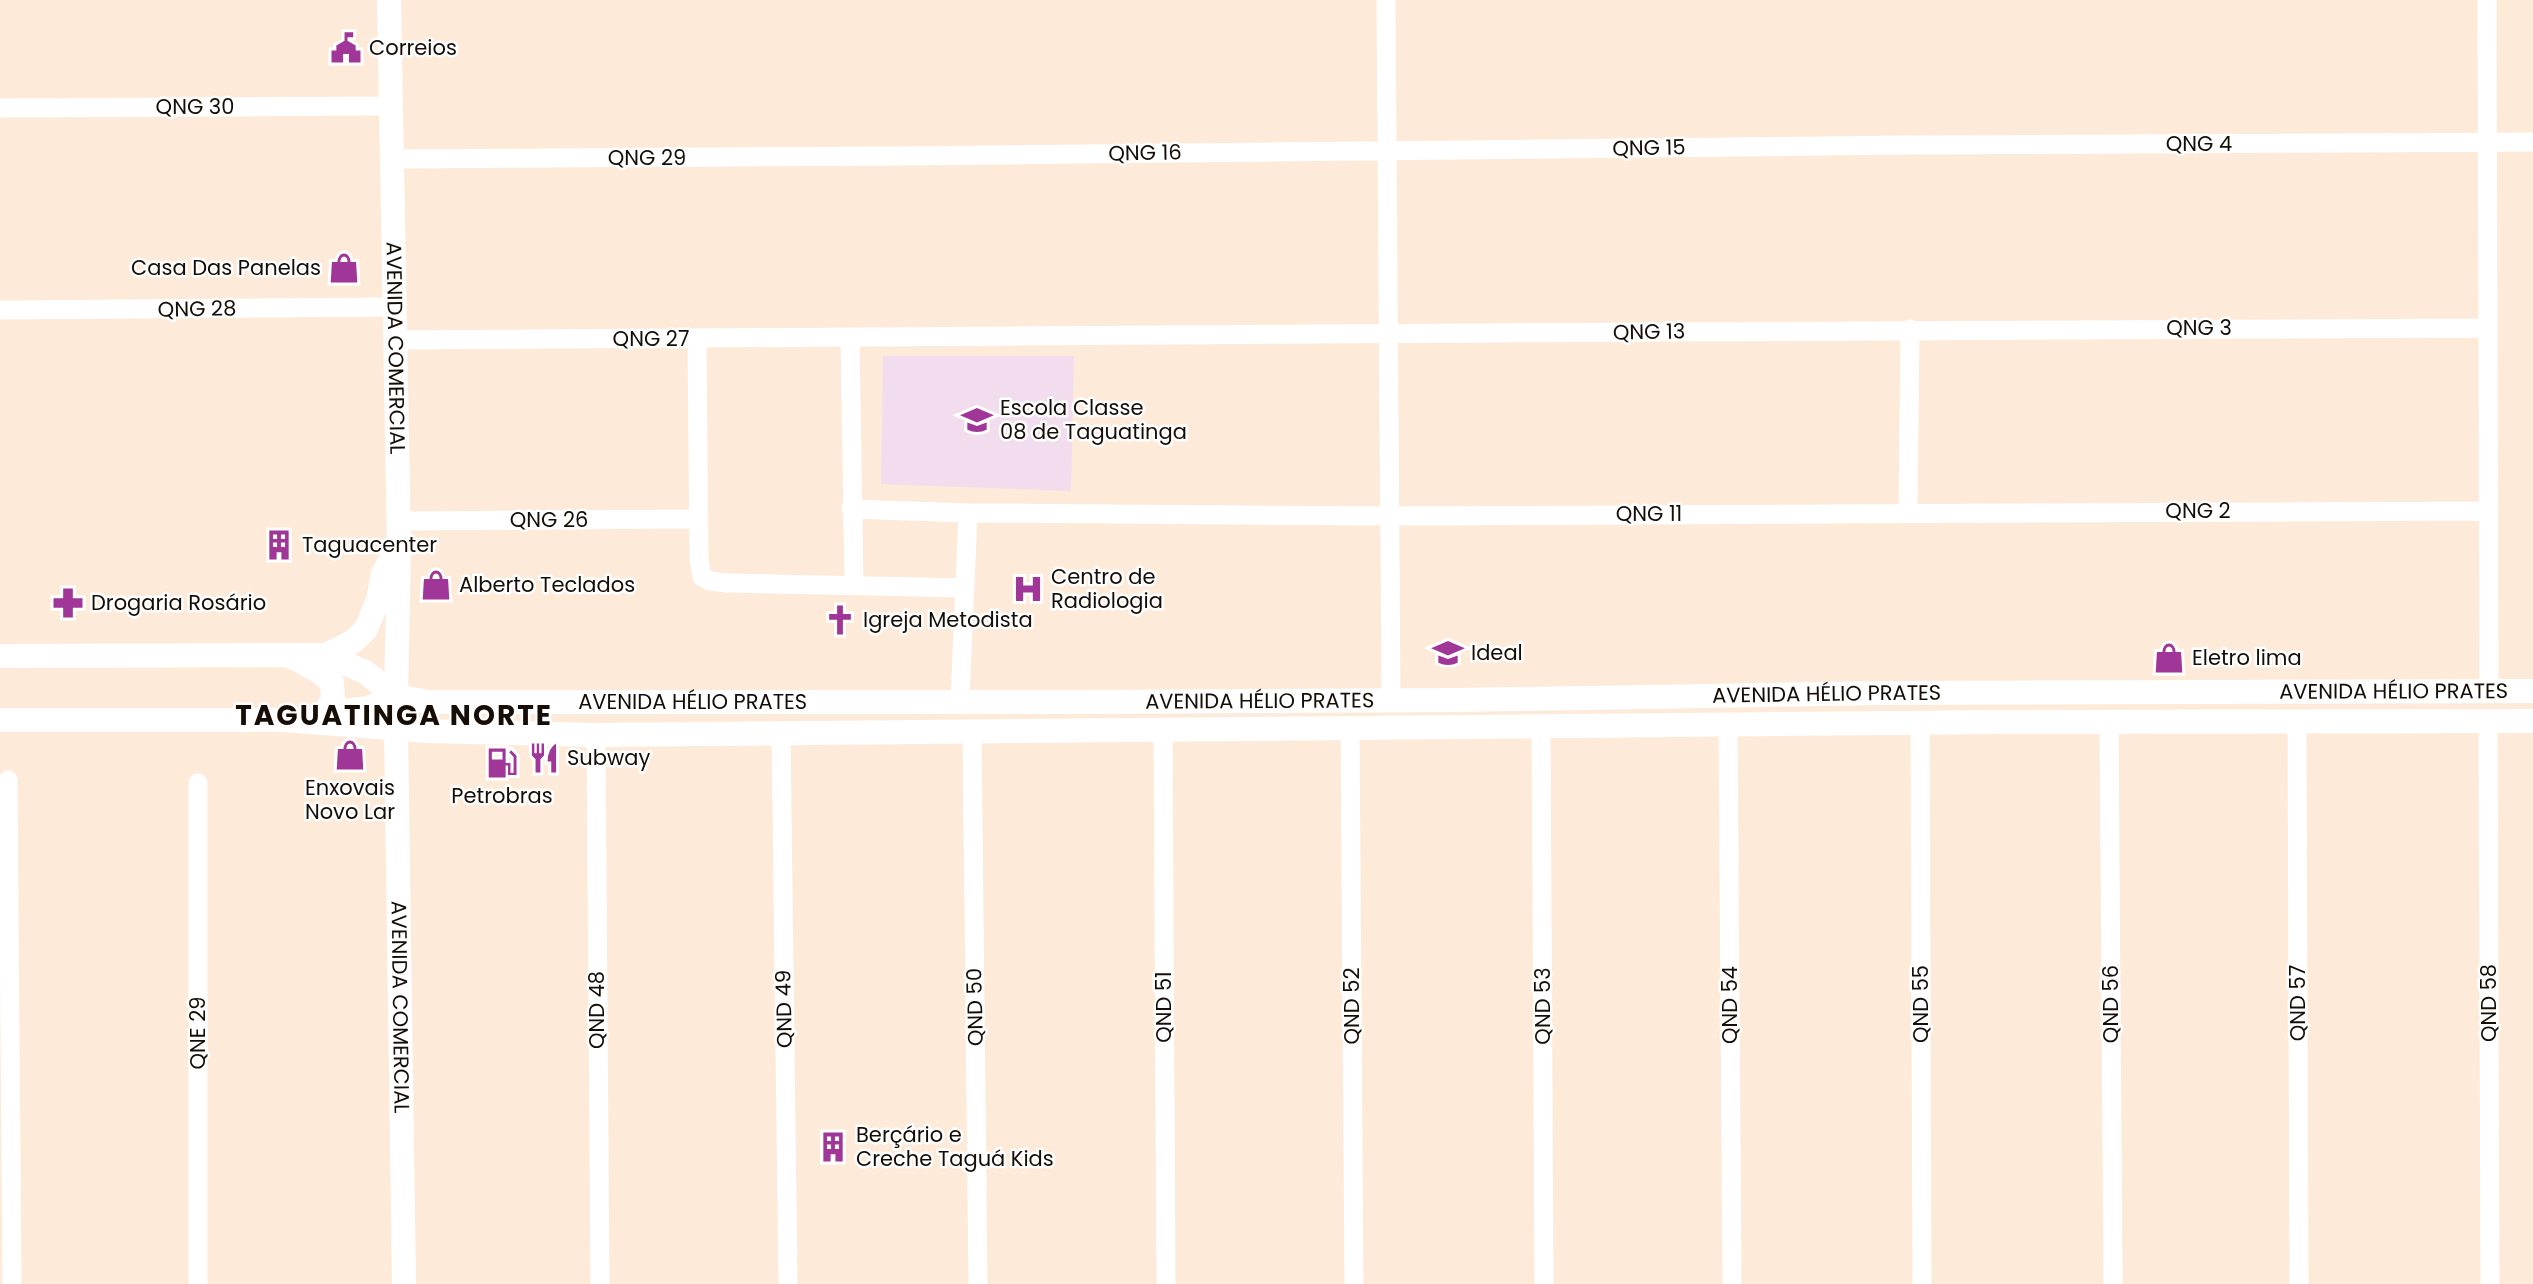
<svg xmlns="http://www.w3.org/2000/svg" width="2533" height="1284" viewBox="0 0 2533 1284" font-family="Poppins,sans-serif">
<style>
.education{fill:#f1dded}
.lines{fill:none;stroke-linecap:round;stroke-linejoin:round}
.minor{stroke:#fff;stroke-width:19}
.major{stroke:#fff;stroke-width:24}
.labels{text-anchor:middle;stroke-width:5;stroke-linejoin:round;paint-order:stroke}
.poi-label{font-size:21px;fill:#150d06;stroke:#fff;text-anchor:start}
.street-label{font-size:21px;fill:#150d06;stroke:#fff}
.district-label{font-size:28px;font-weight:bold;letter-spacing:2px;fill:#150d06;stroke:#fff}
</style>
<rect width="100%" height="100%" fill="#fdead9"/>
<!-- education -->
<path class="education" d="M883 356H1074L1071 491 881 484Z"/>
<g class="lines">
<!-- minor -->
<path class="minor" d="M1386 0 1391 699
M2487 0 2489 692
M0 108 391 106
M392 159 902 156 1910 145 2533 142
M0 310 394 307
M850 338 854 585
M697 339 699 559 702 577 710 581 727 583 965 588
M395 340C1093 337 1790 329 2488 328
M851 509 968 513 1390 516 2489 511
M1908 512 1910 329
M398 521 699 519
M960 701 968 513
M2297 722 2299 1284
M2488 722 2490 1284
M1920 724 1922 1284
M2109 724 2113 1284
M1728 726 1732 1284
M1541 727 1544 1284
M1350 728 1354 1284
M1163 729 1166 1284
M972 731 978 1284
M781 734 788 1284
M596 735 600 1284
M8 780 12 1284
M198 783V1284"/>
<!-- major -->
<g class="major">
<path id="s1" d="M389 0 399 546 396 696"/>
<path d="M326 655 354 641 366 629 378 600 383 573 393 556"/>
<path id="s2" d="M0 656 326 655 365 672 396 696 428 702H1081L1457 700 1885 693 2533 691"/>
<path d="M292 657 315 669 332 682 333 701 322 714"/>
<path d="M329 713 368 708 396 696"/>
<path d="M0 720H284L428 731 596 735 1999 722 2533 721"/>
<path id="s3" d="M396 729 404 1284"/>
</g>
</g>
<!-- icons -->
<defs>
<g id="civic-bare" transform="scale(2.415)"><path d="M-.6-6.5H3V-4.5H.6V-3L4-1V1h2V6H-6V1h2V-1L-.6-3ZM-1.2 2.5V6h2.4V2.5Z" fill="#a03698" stroke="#fff" stroke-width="2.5" paint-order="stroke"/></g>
<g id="shop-bare" transform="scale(2.415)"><path d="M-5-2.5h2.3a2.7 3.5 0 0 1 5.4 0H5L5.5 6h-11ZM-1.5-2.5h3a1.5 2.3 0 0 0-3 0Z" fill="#a03698" stroke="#fff" stroke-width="2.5" paint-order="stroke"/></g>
<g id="school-bare" transform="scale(2.415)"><path d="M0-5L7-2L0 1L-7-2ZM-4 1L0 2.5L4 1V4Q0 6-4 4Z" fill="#a03698" stroke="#fff" stroke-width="2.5" paint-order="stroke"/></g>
<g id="building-bare" transform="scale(2.415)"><path d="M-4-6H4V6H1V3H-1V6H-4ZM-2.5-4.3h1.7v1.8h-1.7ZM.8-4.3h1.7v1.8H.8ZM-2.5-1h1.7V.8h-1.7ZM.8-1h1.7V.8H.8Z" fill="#a03698" stroke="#fff" stroke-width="2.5" paint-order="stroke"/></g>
<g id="hospital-bare" transform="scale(2.415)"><path d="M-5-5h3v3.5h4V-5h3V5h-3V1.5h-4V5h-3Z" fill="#a03698" stroke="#fff" stroke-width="2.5" paint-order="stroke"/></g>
<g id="pharmacy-bare" transform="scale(2.415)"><path d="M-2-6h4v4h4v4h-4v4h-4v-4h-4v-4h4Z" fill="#a03698" stroke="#fff" stroke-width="2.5" paint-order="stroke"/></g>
<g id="church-bare" transform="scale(2.415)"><path d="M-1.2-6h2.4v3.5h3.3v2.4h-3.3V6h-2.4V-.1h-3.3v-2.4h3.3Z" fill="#a03698" stroke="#fff" stroke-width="2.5" paint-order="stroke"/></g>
<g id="restaurant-bare" transform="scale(2.415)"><path d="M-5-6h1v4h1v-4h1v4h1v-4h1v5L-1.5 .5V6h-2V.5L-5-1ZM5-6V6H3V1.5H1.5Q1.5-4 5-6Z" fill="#a03698" stroke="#fff" stroke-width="2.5" paint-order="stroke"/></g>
<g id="fuel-bare" transform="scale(2.415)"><path d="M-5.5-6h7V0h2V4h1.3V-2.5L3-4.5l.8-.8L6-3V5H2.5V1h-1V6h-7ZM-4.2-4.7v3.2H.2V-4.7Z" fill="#a03698" stroke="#fff" stroke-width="2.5" paint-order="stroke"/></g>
</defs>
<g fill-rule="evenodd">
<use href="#civic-bare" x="346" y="48"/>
<use href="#shop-bare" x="344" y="268"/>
<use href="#school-bare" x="977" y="420"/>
<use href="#building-bare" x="279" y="545"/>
<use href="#shop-bare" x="436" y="585"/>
<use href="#hospital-bare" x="1028" y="589"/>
<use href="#pharmacy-bare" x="68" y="603"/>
<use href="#church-bare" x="840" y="620"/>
<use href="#school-bare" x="1448" y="653"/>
<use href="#shop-bare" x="2169" y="658"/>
<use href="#shop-bare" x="350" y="755"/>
<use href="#restaurant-bare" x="544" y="758"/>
<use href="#fuel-bare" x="502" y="763"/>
<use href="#building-bare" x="833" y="1147"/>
</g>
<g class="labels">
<!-- poi labels -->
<g class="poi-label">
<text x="369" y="55">Correios</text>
<text x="321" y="275" text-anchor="end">Casa Das Panelas</text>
<text x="1000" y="415">Escola Classe<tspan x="1000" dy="24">08 de Taguatinga</tspan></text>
<text x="302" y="552">Taguacenter</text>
<text x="1051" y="584">Centro de<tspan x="1051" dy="24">Radiologia</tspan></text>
<text x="459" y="592">Alberto Teclados</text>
<text x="91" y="610">Drogaria Rosário</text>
<text x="863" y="627">Igreja Metodista</text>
<text x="1471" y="660">Ideal</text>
<text x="2192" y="665">Eletro lima</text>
<text x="567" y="765">Subway</text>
<text x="350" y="795" text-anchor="middle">Enxovais<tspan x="350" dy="24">Novo Lar</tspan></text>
<text x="502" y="803" text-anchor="middle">Petrobras</text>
<text x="856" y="1142">Berçário e<tspan x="856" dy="24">Creche Taguá Kids</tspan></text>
</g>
<!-- street labels -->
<g class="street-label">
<text x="195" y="114">QNG 30</text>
<text x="2199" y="151">QNG 4</text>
<text transform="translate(1649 148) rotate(-1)" y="7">QNG 15</text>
<text transform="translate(1145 153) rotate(-1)" y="7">QNG 16</text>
<text x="647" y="165">QNG 29</text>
<text transform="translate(197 309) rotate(-1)" y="7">QNG 28</text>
<text x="2199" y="335">QNG 3</text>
<text transform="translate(1649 332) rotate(-1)" y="7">QNG 13</text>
<text x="651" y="346">QNG 27</text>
<text dy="7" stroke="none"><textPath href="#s1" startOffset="348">AVENIDA COMERCIAL</textPath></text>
<text x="2198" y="518">QNG 2</text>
<text x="1649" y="521">QNG 11</text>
<text x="549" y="527">QNG 26</text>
<text dy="7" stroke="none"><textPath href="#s2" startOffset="2406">AVENIDA HÉLIO PRATES</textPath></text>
<text dy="7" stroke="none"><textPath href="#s2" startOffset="1839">AVENIDA HÉLIO PRATES</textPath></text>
<text dy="7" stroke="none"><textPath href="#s2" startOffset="1272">AVENIDA HÉLIO PRATES</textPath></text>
<text dy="7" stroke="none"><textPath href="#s2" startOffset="705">AVENIDA HÉLIO PRATES</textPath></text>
<text transform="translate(2298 1003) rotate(-90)" y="7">QND 57</text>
<text transform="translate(2489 1003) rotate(-90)" y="7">QND 58</text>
<text transform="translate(1921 1004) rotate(-90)" y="7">QND 55</text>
<text transform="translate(2111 1004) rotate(-90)" y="7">QND 56</text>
<text transform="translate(1730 1005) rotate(-90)" y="7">QND 54</text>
<text transform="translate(1352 1006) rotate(-90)" y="7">QND 52</text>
<text transform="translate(1543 1006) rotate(-90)" y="7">QND 53</text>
<text dy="7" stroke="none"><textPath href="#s3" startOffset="278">AVENIDA COMERCIAL</textPath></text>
<text transform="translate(975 1007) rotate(-91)" y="7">QND 50</text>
<text transform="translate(1164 1007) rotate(-90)" y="7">QND 51</text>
<text transform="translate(784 1009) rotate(-91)" y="7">QND 49</text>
<text transform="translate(597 1010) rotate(-90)" y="7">QND 48</text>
<text transform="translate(198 1033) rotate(-90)" y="7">QNE 29</text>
</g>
<!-- district labels -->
<g class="district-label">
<text x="394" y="725">TAGUATINGA NORTE</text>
</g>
</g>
</svg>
